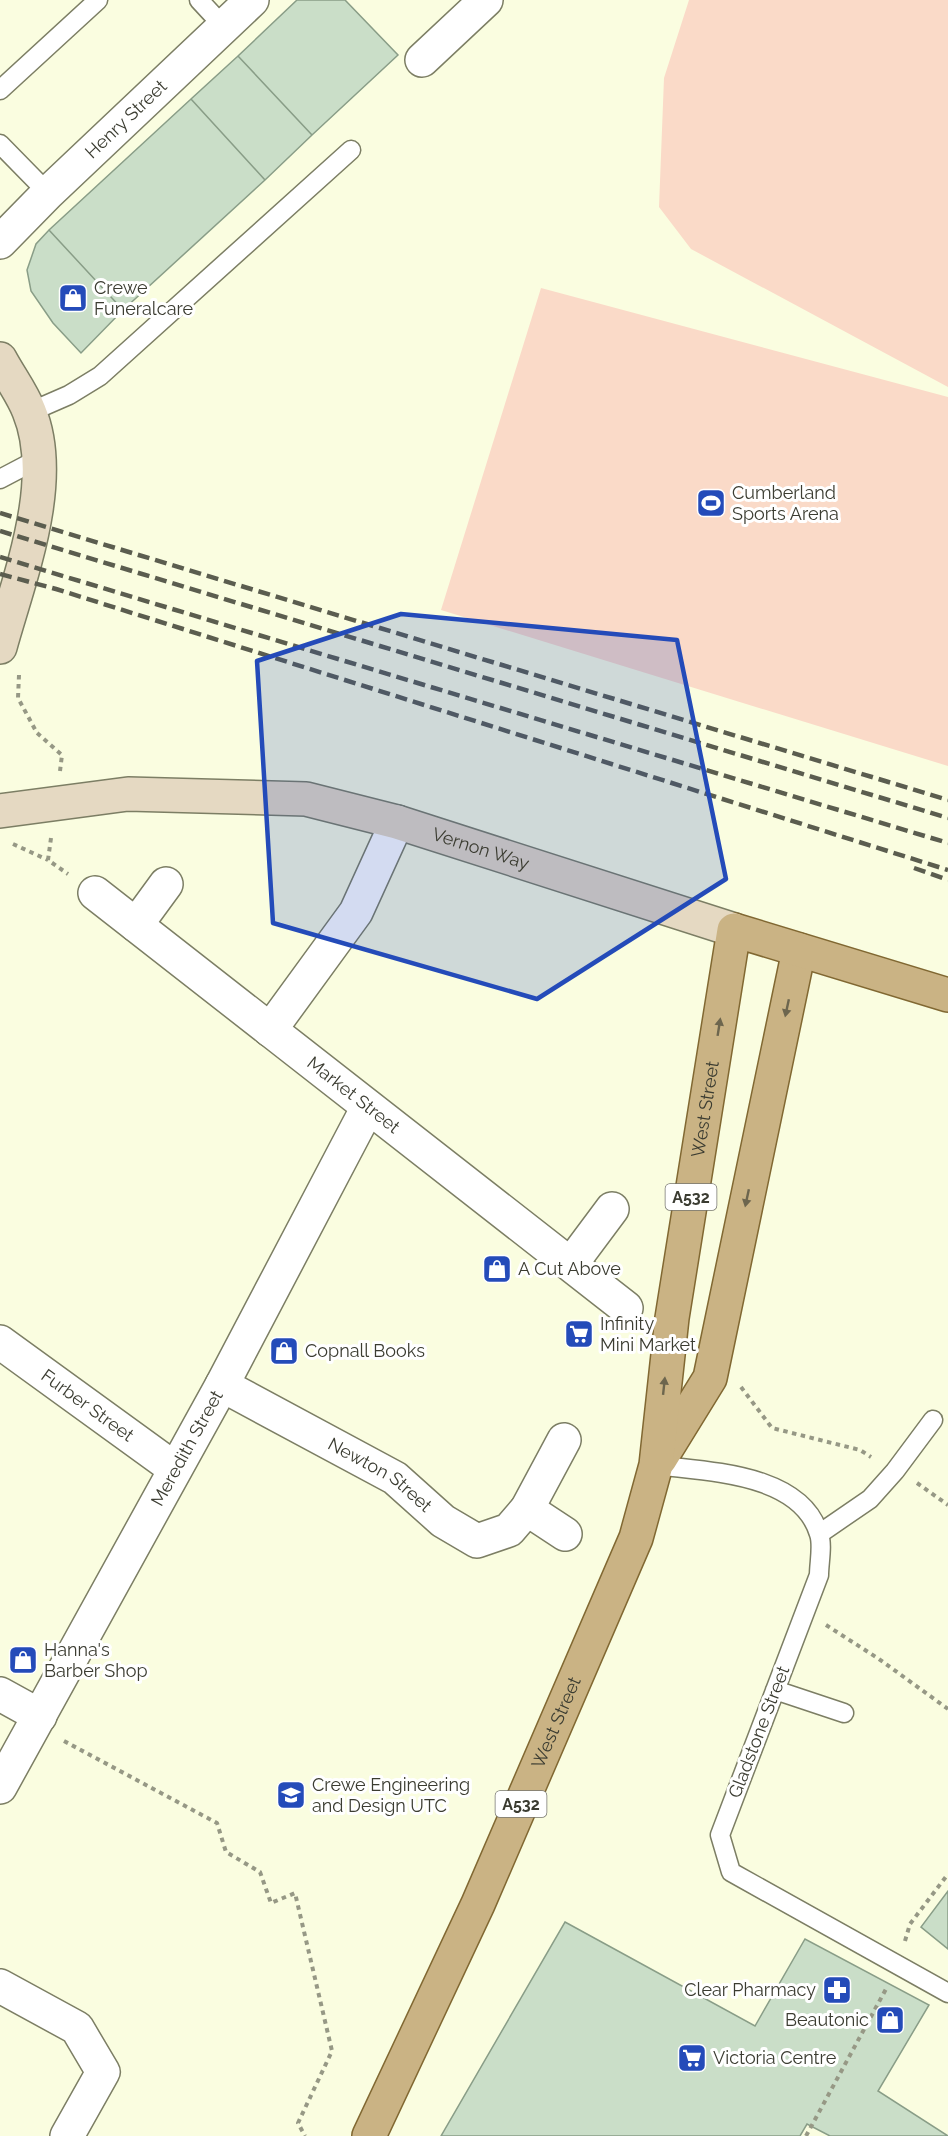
<svg xmlns="http://www.w3.org/2000/svg" width="948" height="2136" viewBox="0 0 948 2136" font-family="Raleway,sans-serif">
<style>
.green{fill:#fadac8}
.building{fill:#cadec8;stroke:#899d87;stroke-width:1.5}
.lines{fill:none;stroke-linecap:round;stroke-linejoin:round}
.lane-casing{stroke:#7c7e64;stroke-width:21}
.street-casing{stroke:#7c7e64;stroke-width:36}
.secondary-casing{stroke:#7c7e64;stroke-width:36}
.primary-casing{stroke:#816832;stroke-width:36}
.path{stroke:#969885;stroke-width:4;stroke-dasharray:4.5 4.5;stroke-linecap:butt}
.lane{stroke:#fff;stroke-width:18}
.street{stroke:#fff;stroke-width:33}
.secondary{stroke:#e5d9c2;stroke-width:33}
.primary{stroke:#cab384;stroke-width:33}
.rail{stroke:#5b5d4f;stroke-width:4.5;stroke-dasharray:12 6;stroke-linecap:butt}
.oneway{fill:#6d664e}
.marked{fill:#244bb9;fill-opacity:0.2;stroke:#244bb9;stroke-width:4.5;stroke-linejoin:round}
.labels{text-anchor:middle;stroke-width:6;stroke-linejoin:round;paint-order:stroke}
.shield{fill:#fff;stroke:#76766f;stroke-width:1.5}
.shield-label{font-size:16px;font-weight:bold;fill:#3b3c31}
.street-label{font-size:18px;fill:#3b3c31;stroke:#fff}
.poi-label{font-size:18px;fill:#3b3c31;stroke:#fff;text-anchor:start}
</style>
<rect width="100%" height="100%" fill="#fafde0"/>
<!-- green -->
<path class="green" d="M689 0H948V387L691 249 659 207 664 78Z
M541 288 948 397V766L441 610Z"/>
<!-- building -->
<path class="building" d="M297 0H345L398 55 312 135 238 56Z
M238 56 312 135 265 180 191 99Z
M191 99 265 180 123 310 49 230Z
M49 230 123 310 81 353 53 323 31 291 27 270 36 244Z
M948 1891V1949L921 1927Z
M565 1922 755 2026 805 1939 929 2005 878 2091 948 2136H830L807 2124 800 2136H441Z"/>
<g class="lines">
<!-- lane casing -->
<g class="lane-casing">
<path id="lane" d="M199 0 224 27
M0 90 98 0
M0 144 48 193
M30 412 69 395 100 376 351 150
M0 479 40 458
M656 1465C708 1472 801 1473 819 1534 823 1545 819 1563 819 1575L720 1835 731 1872 948 1993
M819 1534 870 1499 895 1471 933 1420
M775 1690 844 1713"/>
</g>
<!-- street casing -->
<g class="street-casing">
<g id="street">
<path d="M422 60 486 0"/>
<path id="s1" d="M0 242 48 193 252 0"/>
<path id="s2" d="M95 893 626 1308"/>
<path d="M136 925 166 884"/>
<path d="M270 1030 356 912 397 822"/>
<path d="M571 1264 612 1209"/>
<path id="s3" d="M0 1342 175 1469"/>
<path id="s4" d="M222 1385 395 1478 443 1521 477 1541 509 1530 527 1509 564 1440"/>
<path d="M527 1509 565 1534"/>
<path d="M0 1694 40 1716"/>
<path id="s5" d="M0 1787 222 1385 368 1107"/>
<path d="M0 1986 77 2028 103 2072 67 2136"/>
</g>
</g>
<!-- secondary casing -->
<g class="secondary-casing">
<g id="secondary">
<path d="M0 359C9 376 22 393 29 411 58 481 19 578 0 647"/>
<path id="s6" d="M0 811 128 794 306 799 397 822 734 930"/>
</g>
</g>
<!-- primary casing -->
<g class="primary-casing">
<g id="primary">
<path d="M660 1459 710 1378 799 950"/>
<path id="s7" d="M369 2136 478 1904 636 1538 656 1465 672 1318 734 930 948 995"/>
</g>
</g>
<!-- path -->
<path class="path" d="M19 675 18 698 37 733 62 755 60 771
M51 838 48 860 68 874
M13 844 48 860
M741 1387 772 1428 860 1450 871 1457
M917 1483 948 1505
M826 1625 879 1659 948 1709
M64 1741 217 1823 226 1852 260 1872 271 1903 295 1893 332 2051 298 2123 305 2136
M905 1941 910 1924 948 1874
M806 2136 886 1989"/>
<!-- lane -->
<use href="#lane" class="lane"/>
<!-- street -->
<use href="#street" class="street"/>
<!-- secondary -->
<use href="#secondary" class="secondary"/>
<!-- primary -->
<use href="#primary" class="primary"/>
<!-- rail -->
<path class="rail" d="M0 513 948 800
M0 531 948 818
M0 557 948 843
M0 574 56 589 948 870
M914 868 948 880"/>
</g>
<!-- one-way arrows -->
<defs><path id="oneway-solid" d="M-6-.8H1V-3.2L6.5 0L1 3.2V.8H-6Z" transform="scale(1.5)"/></defs>
<g class="oneway">
<use href="#oneway-solid" transform="translate(787 1008) rotate(102)"/>
<use href="#oneway-solid" transform="translate(719 1027) rotate(-81)"/>
<use href="#oneway-solid" transform="translate(747 1198) rotate(102)"/>
<use href="#oneway-solid" transform="translate(664 1386) rotate(-84)"/>
</g>
<!-- marked area -->
<path class="marked" d="M401 614 677 640 726 879 537 999 273 923 257 661Z"/>
<!-- icons -->
<defs>
<g id="shop-square" transform="scale(1.5)"><rect x="-9" y="-9" width="18" height="18" rx="4" fill="#244bb9" stroke="#fff"/><path d="M-5-2.5h2.3a2.7 3.5 0 0 1 5.4 0H5L5.5 6h-11ZM-1.5-2.5h3a1.5 2.3 0 0 0-3 0Z" fill="#fff"/></g>
<g id="stadium-square" transform="scale(1.5)"><rect x="-9" y="-9" width="18" height="18" rx="4" fill="#244bb9" stroke="#fff"/><path d="M0-5a6.5 5 0 1 0 0 10a6.5 5 0 1 0 0-10ZM-3.5-1.8h7v3.6h-7Z" fill="#fff"/></g>
<g id="supermarket-square" transform="scale(1.5)"><rect x="-9" y="-9" width="18" height="18" rx="4" fill="#244bb9" stroke="#fff"/><path d="M-6-5.5h2.5l.6 2H6L4.5 2H-2.5L-4.4-4H-6ZM-1.5 3.2a1.3 1.3 0 1 0 .1 0ZM3 3.2a1.3 1.3 0 1 0 .1 0Z" fill="#fff"/></g>
<g id="school-square" transform="scale(1.5)"><rect x="-9" y="-9" width="18" height="18" rx="4" fill="#244bb9" stroke="#fff"/><path d="M0-5L7-2L0 1L-7-2ZM-4 1L0 2.5L4 1V4Q0 6-4 4Z" fill="#fff"/></g>
<g id="pharmacy-square" transform="scale(1.5)"><rect x="-9" y="-9" width="18" height="18" rx="4" fill="#244bb9" stroke="#fff"/><path d="M-2-6h4v4h4v4h-4v4h-4v-4h-4v-4h4Z" fill="#fff"/></g>
</defs>
<g fill-rule="evenodd">
<use href="#shop-square" x="73" y="298"/>
<use href="#stadium-square" x="711" y="503"/>
<use href="#shop-square" x="497" y="1269"/>
<use href="#supermarket-square" x="579" y="1334"/>
<use href="#shop-square" x="284" y="1351"/>
<use href="#shop-square" x="23" y="1660"/>
<use href="#school-square" x="291" y="1795"/>
<use href="#pharmacy-square" x="837" y="1990"/>
<use href="#shop-square" x="890" y="2020"/>
<use href="#supermarket-square" x="692" y="2058"/>
</g>
<g class="labels">
<!-- shield labels -->
<g class="shield">
<rect x="665.5" y="1184" width="51" height="26" rx="4.5"/>
<rect x="495.5" y="1791" width="51" height="26" rx="4.5"/>
</g>
<g class="shield-label">
<text x="691" y="1203">A532</text>
<text x="521" y="1810">A532</text>
</g>
<!-- street labels -->
<g class="street-label">
<text dy="6" stroke="none"><textPath href="#s1" startOffset="176">Henry Street</textPath></text>
<text dy="6" stroke="none"><textPath href="#s6" startOffset="489">Vernon Way</textPath></text>
<text dy="6" stroke="none"><textPath href="#s2" startOffset="328">Market Street</textPath></text>
<text dy="6" stroke="none"><textPath href="#s7" startOffset="1090">West Street</textPath></text>
<text dy="6" stroke="none"><textPath href="#s3" startOffset="108">Furber Street</textPath></text>
<text dy="6" stroke="none"><textPath href="#s5" startOffset="387">Meredith Street</textPath></text>
<text dy="6" stroke="none"><textPath href="#s4" startOffset="182">Newton Street</textPath></text>
<text dy="6" stroke="none"><textPath href="#s7" startOffset="454">West Street</textPath></text>
<text transform="translate(759 1732) rotate(-69)" y="6">Gladstone Street</text>
</g>
<!-- poi labels -->
<g class="poi-label">
<text x="94" y="294">Crewe<tspan x="94" dy="21">Funeralcare</tspan></text>
<text x="732" y="499">Cumberland<tspan x="732" dy="21">Sports Arena</tspan></text>
<text x="518" y="1275">A Cut Above</text>
<text x="600" y="1330">Infinity<tspan x="600" dy="21">Mini Market</tspan></text>
<text x="305" y="1357">Copnall Books</text>
<text x="44" y="1656">Hanna's<tspan x="44" dy="21">Barber Shop</tspan></text>
<text x="312" y="1791">Crewe Engineering<tspan x="312" dy="21">and Design UTC</tspan></text>
<text x="816" y="1996" text-anchor="end">Clear Pharmacy</text>
<text x="869" y="2026" text-anchor="end">Beautonic</text>
<text x="713" y="2064">Victoria Centre</text>
</g>
</g>
</svg>
